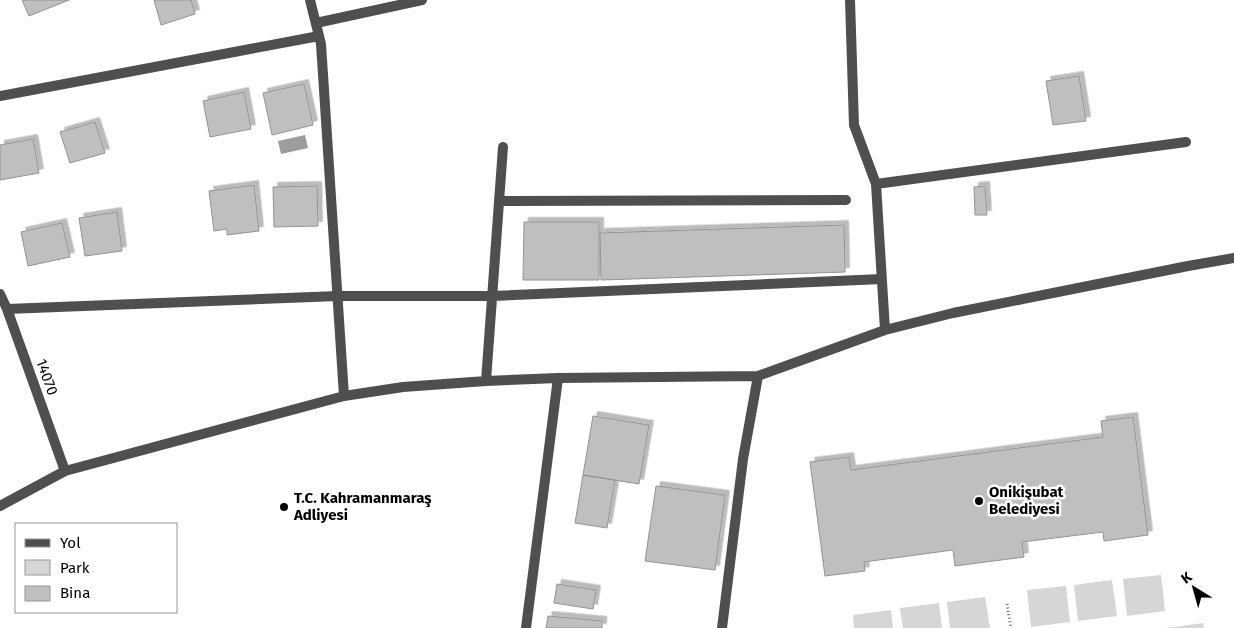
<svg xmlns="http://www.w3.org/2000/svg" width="1234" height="628" viewBox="0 0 1234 628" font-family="'Fira Sans',sans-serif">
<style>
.green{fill:#d6d6d6}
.water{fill:#9d9d9d}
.building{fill:#bfbfbf;stroke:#939393;filter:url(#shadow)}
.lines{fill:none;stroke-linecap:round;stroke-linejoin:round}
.path{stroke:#717171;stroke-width:3;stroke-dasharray:1 2.5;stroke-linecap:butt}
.service{stroke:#4f4f4f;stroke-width:10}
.minor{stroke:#4f4f4f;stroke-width:10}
.poi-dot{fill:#000;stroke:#fff;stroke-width:2}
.labels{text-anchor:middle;stroke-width:5;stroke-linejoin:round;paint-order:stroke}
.street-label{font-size:15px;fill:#000;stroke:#fff}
.poi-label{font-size:15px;font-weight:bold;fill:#000;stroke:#fff;text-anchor:start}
</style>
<defs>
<filter id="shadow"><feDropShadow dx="4.5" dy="-4.5" stdDeviation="0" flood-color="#0004"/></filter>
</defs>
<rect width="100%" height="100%" fill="#fff"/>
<!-- green -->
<path class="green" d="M1161 575 1165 611 1127 616 1123 579Z
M1112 580 1117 616 1078 621 1074 585Z
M1066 586 1070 622 1031 627 1027 590Z
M985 597 990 628H950L947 602Z
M939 603 942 628H903L900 608Z
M891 610 893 628H854L853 615Z
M1203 623 1204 628H1167Z"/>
<!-- water -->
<path class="water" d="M305 135 308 148 281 154 278 141Z"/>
<!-- building -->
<path class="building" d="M22 0H69L29 16Z
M154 0H191L195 14 161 25Z
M1079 76 1086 121 1053 125 1046 81Z
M304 84 313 125 272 135 263 93Z
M244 92 251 129 210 137 203 101Z
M95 122 105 153 70 163 60 132Z
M33 139 39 173 0 180V145Z
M254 185 259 231 227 235V229L214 231 209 191Z
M317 186 318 226 274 227 273 187Z
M985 186 987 215H975L974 187Z
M117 212 122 251 85 256 79 218Z
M524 222H599V280H523Z
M62 223 70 257 28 266 21 232Z
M844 225 845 272 601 280 600 233Z
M593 416 649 425 639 484 583 475Z
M1133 417 1148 535 1104 541 1103 532 1022 542 1024 557 955 566 953 550 864 562 865 571 825 576 810 462 849 457 851 470 1103 437 1101 421Z
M583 475 615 480 607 528 575 523Z
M656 486 725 495 715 570 645 561Z
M557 584 596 590 593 609 554 603Z
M548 616 602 621V628H546Z"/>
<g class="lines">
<!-- path -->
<path class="path" d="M1007 604 1011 628"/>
<!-- service -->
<path class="service" d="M499 201 846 200"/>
<!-- minor -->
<path class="minor" d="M310 0 321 44 344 396
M850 0 854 125 876 184 885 330
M316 23 422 0
M0 96 319 36
M876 184 1186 142
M0 294 7 309 65 471
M7 309 338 296H492L882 279
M486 381 503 147
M0 506 65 471 344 396 403 387 486 381 558 378 758 376 885 330 953 313 1188 266 1234 258
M526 628 558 378
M722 628 743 459 758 376"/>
</g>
<!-- markers -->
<g class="poi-dot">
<circle cx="979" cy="501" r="5"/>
<circle cx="284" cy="507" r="5"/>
</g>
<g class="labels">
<!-- street labels -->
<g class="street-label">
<text transform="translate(47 377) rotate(70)" y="5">14070</text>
</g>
<!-- poi labels -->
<g class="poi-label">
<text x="989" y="497">Onikişubat<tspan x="989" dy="17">Belediyesi</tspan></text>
<text x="294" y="503">T.C. Kahramanmaraş<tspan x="294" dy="17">Adliyesi</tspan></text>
</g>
</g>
<!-- legend -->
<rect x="15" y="523" width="162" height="90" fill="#ffffff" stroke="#999999"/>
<rect x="25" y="539" width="25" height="8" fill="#4f4f4f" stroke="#999999"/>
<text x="60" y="548" font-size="15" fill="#000000">Yol</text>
<rect x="25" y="560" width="25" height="15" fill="#d6d6d6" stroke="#999999"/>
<text x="60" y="573" font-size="15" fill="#000000">Park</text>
<rect x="25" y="586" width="25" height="15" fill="#bfbfbf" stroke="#999999"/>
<text x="60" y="598" font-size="15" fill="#000000">Bina</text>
<!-- north arrow -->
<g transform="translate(1194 588) rotate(323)" stroke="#ffffff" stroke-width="4" paint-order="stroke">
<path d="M0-4L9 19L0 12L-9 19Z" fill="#000000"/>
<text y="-8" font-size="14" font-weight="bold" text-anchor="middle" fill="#000000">K</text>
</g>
</svg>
